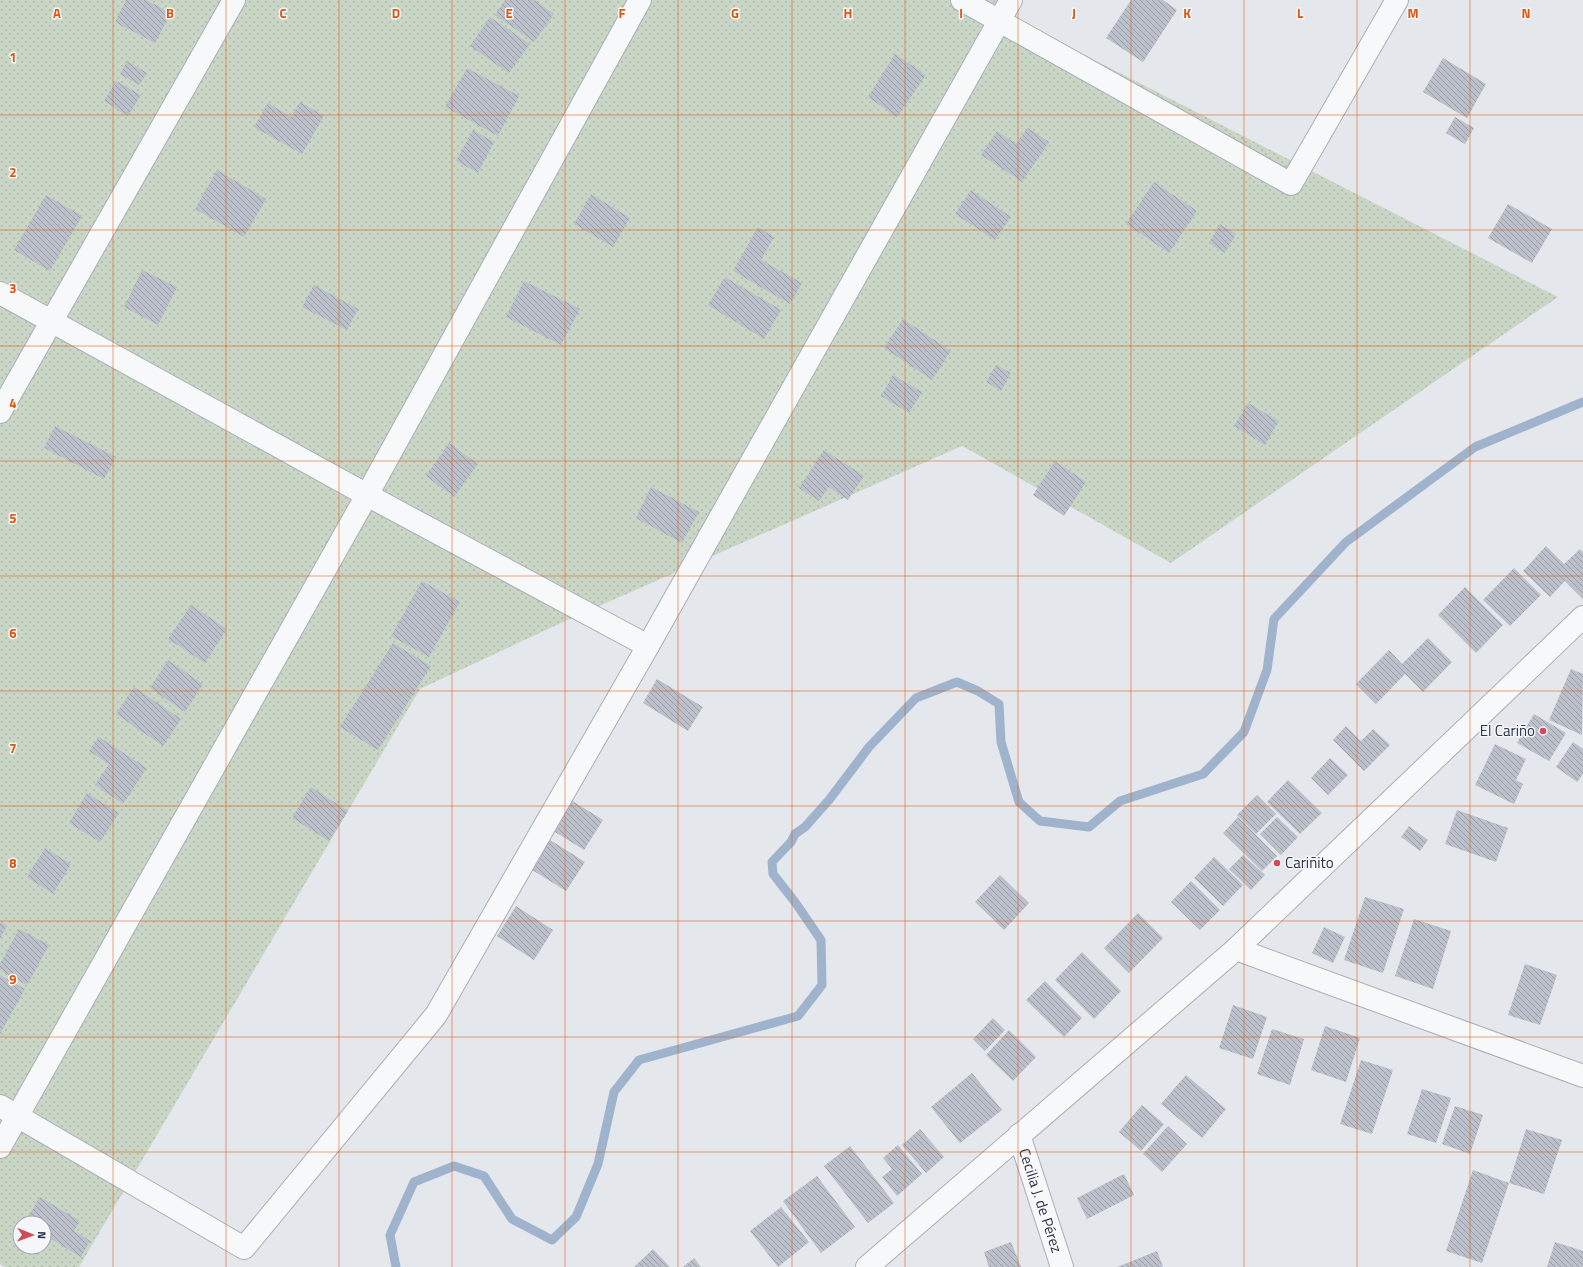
<svg xmlns="http://www.w3.org/2000/svg" width="1583" height="1267" viewBox="0 0 1583 1267" font-family="'Titillium Web',sans-serif">
<style>
.grass{fill:url(#grass-dots);fill-rule:evenodd}
.lines{fill:none;stroke-linecap:round;stroke-linejoin:round}
.stream{stroke:#9fb4cc;stroke-width:9}
.building{fill:url(#building-back-hatch)}
.minor-casing{stroke:#a9aeb7;stroke-width:24}
.minor{stroke:#f7f8fa;stroke-width:22}
.grid{fill:none;stroke:#df570f;stroke-width:1;stroke-opacity:0.55}
.poi-dot{fill:#d1495b;stroke:#f4f6f9;stroke-width:1.5}
.labels{text-anchor:middle;stroke-width:3;stroke-linejoin:round;paint-order:stroke}
.poi-label{font-size:15px;fill:#2b3445;stroke:#f4f6f9;text-anchor:end}
.street-label{font-size:15px;fill:#2b3445;stroke:#f4f6f9}
.grid-label{font-size:13px;text-anchor:middle;font-weight:bold;fill:#df570f;stroke:#f4f6f9;stroke-width:3;stroke-linejoin:round;paint-order:stroke}
</style>
<defs>
<pattern id="grass-dots" width="8" height="8" patternUnits="userSpaceOnUse"><rect width="8" height="8" fill="#c9d6c5"/><path d="M2 2h.1M6 6h.1" fill="none" stroke="#adb8ab" stroke-width="1.8" stroke-linecap="round"/></pattern>
<pattern id="building-back-hatch" width="6" height="6" patternUnits="userSpaceOnUse"><rect width="6" height="6" fill="#bbc0ca"/><path d="M-1 5l2 2M0 0l6 6M5-1l2 2" fill="none" stroke="#989da6"/></pattern>
</defs>
<rect width="100%" height="100%" fill="#e4e7ec"/>
<!-- grass -->
<path class="grass" d="M0 0H1022L1012 18 1558 297 1171 563 962 446 563 622 420 689 79 1267H5L0 1264ZM20 1223H44V1247H20Z"/>
<g class="lines">
<!-- stream -->
<path class="stream" d="M396 1267 390 1235 414 1182 454 1166 484 1176 512 1219 552 1240 576 1217 598 1164 614 1092 639 1060 798 1016 822 985 821 940 795 902 773 874 772 862 791 842 795 834 805 827 829 800 869 747 916 698 957 682 978 691 999 704 1001 742 1019 802 1040 821 1089 827 1120 801 1203 774 1244 732 1267 670 1274 619 1346 542 1475 447 1583 402"/>
</g>
<!-- building -->
<path class="building" d="M126 0H146L171 13 155 43 115 22Z
M505 0H534L554 14 534 42 495 15Z
M1131 0H1163L1177 10 1143 62 1106 38Z
M490 17 530 44 509 73 470 46Z
M895 54 926 75 897 117 868 97Z
M1443 58 1486 84 1467 118 1423 92Z
M127 61 147 73 139 85 120 74Z
M467 68 519 96 498 136 445 107Z
M116 81 141 95 128 116 104 101Z
M300 102 324 116 302 154 254 127 268 103 291 117Z
M1455 117 1474 128 1465 144 1446 133Z
M1028 128 1049 142 1022 182 981 155 997 131 1016 144Z
M473 130 494 142 478 173 456 161Z
M217 170 266 199 244 237 195 209Z
M1154 182 1197 211 1169 253 1126 224Z
M971 190 1011 217 995 240 955 214Z
M591 194 630 218 613 247 574 224Z
M46 195 82 216 50 271 14 250Z
M1508 204 1552 229 1532 263 1488 238Z
M1220 224 1236 234 1225 253 1209 243Z
M758 227 774 237 761 260 802 283 790 304 733 271Z
M142 270 177 287 158 325 124 307Z
M725 277 781 310 764 339 708 305Z
M524 281 580 309 561 345 506 317Z
M314 285 358 309 347 330 302 307Z
M903 319 951 351 932 380 884 348Z
M996 365 1011 373 1001 391 986 382Z
M893 375 922 392 909 413 881 396Z
M1248 403 1279 421 1265 445 1234 426Z
M55 426 116 457 104 479 44 448Z
M449 443 478 464 454 497 426 476Z
M824 450 864 476 848 500 829 487 819 501 799 488Z
M1055 461 1086 482 1064 516 1033 495Z
M651 487 699 512 682 543 636 518Z
M1546 546 1564 564 1580 549 1583 552V599L1565 581 1550 597 1523 571Z
M1514 568 1541 595 1510 626 1483 600Z
M422 581 460 602 429 657 391 636Z
M1465 587 1503 625 1476 653 1438 615Z
M191 605 227 629 205 663 168 639Z
M1428 638 1452 662 1423 692 1405 674 1376 704 1356 684 1389 650 1402 664Z
M393 643 431 666 378 750 340 727Z
M168 660 203 684 185 712 150 688Z
M1571 669 1583 674 1582 735 1549 720Z
M657 679 703 707 688 731 643 703Z
M134 687 181 719 163 746 116 714Z
M1534 714 1566 733 1549 761 1517 743Z
M1346 726 1361 741 1373 729 1390 745 1364 771 1333 740Z
M99 737 147 768 123 804 95 785 109 764 89 751Z
M1573 742 1583 749V774L1577 782 1556 767Z
M1495 744 1526 759 1516 780 1523 784 1514 804 1475 785Z
M1330 758 1348 775 1328 795 1311 778Z
M1288 780 1322 813 1300 834 1267 802Z
M311 787 348 811 329 841 292 818Z
M87 793 119 813 100 842 69 823Z
M1257 795 1276 814 1256 834 1237 815Z
M566 797 603 820 584 850 547 827Z
M1457 810 1508 828 1496 862 1445 844Z
M1238 817 1277 856 1262 871 1223 833Z
M1277 817 1298 837 1281 855 1260 834Z
M1409 826 1428 840 1420 851 1401 837Z
M547 838 585 862 566 891 529 868Z
M45 848 71 864 53 894 27 877Z
M1243 855 1265 875 1251 890 1229 869Z
M1214 857 1243 885 1223 906 1194 878Z
M1000 875 1029 903 1004 930 975 902Z
M1191 881 1220 910 1200 930 1171 902Z
M1365 897 1404 909 1383 973 1344 960Z
M516 906 553 930 534 960 497 936Z
M1138 913 1163 938 1129 973 1104 948Z
M1414 919 1451 931 1433 989 1395 976Z
M0 922 7 926 0 939Z
M1324 927 1345 937 1333 963 1312 953Z
M19 929 49 945 27 985 0 970V964Z
M1082 952 1121 991 1094 1019 1055 980Z
M1525 964 1557 975 1540 1025 1508 1015Z
M0 975 25 989 0 1034Z
M1045 981 1082 1018 1064 1037 1026 1000Z
M1233 1005 1267 1017 1253 1059 1219 1048Z
M993 1018 1005 1030 985 1051 973 1039Z
M1325 1026 1360 1038 1346 1082 1311 1070Z
M1272 1029 1304 1039 1290 1085 1257 1074Z
M1009 1030 1036 1057 1013 1081 986 1055Z
M1361 1060 1393 1070 1372 1134 1340 1124Z
M972 1073 1002 1110 960 1143 931 1107Z
M1186 1075 1226 1109 1202 1138 1161 1104Z
M1422 1089 1451 1098 1436 1143 1407 1134Z
M1142 1105 1164 1124 1141 1151 1119 1132Z
M1455 1106 1483 1115 1470 1154 1442 1144Z
M1168 1126 1187 1144 1162 1172 1143 1154Z
M920 1129 944 1157 926 1173 902 1145Z
M1526 1129 1562 1140 1544 1194 1509 1183Z
M898 1145 922 1174 897 1196 882 1177 892 1169 883 1158Z
M850 1146 894 1203 868 1223 824 1166Z
M1473 1170 1509 1183 1482 1263 1446 1251Z
M1124 1174 1134 1195 1087 1219 1077 1198Z
M817 1176 855 1227 821 1253 783 1201Z
M40 1197 80 1221 74 1231 90 1241 81 1257 44 1235V1223H24Z
M781 1207 809 1242 778 1267 750 1231Z
M1011 1242 1021 1267H989L984 1252Z
M1555 1242 1583 1251V1267H1547Z
M653 1249 670 1267H634Z
M1157 1251 1163 1267H1117Z
M694 1258 701 1267H683Z"/>
<g class="lines">
<!-- minor casing -->
<g class="minor-casing">
<g id="minor">
<path d="M962 0 1291 184 1397 0"/>
<path d="M0 293 367 495 648 646"/>
<path d="M0 412 234 0"/>
<path d="M1236 949 1583 1076"/>
<path d="M0 1106 244 1248 436 1015 648 646 1011 0"/>
<path id="s1" d="M1019 1135 1062 1267"/>
<path d="M0 1147 367 495 640 0"/>
<path d="M867 1267 1236 949 1583 617"/>
</g>
</g>
<!-- minor -->
<use href="#minor" class="minor"/>
</g>
<!-- grid -->
<path class="grid" d="M113 0V1267M226 0V1267M339 0V1267M452 0V1267M565 0V1267M678 0V1267M792 0V1267M905 0V1267M1018 0V1267M1131 0V1267M1244 0V1267M1357 0V1267M1470 0V1267M0 115H1583M0 230H1583M0 346H1583M0 461H1583M0 576H1583M0 691H1583M0 806H1583M0 921H1583M0 1037H1583M0 1152H1583"/>
<!-- markers -->
<g class="poi-dot">
<circle cx="1543" cy="731" r="4"/>
<circle cx="1277" cy="863" r="4"/>
</g>
<g class="labels">
<!-- poi labels -->
<g class="poi-label">
<text x="1535" y="736">El Cariño</text>
<text x="1285" y="868" text-anchor="start">Cariñito</text>
</g>
<!-- street labels -->
<g class="street-label">
<text dy="5" stroke="none"><textPath href="#s1" startOffset="69">Cecilia J. de Pérez</textPath></text>
</g>
</g>
<g class="grid-label">
<text x="57" y="18">A</text>
<text x="170" y="18">B</text>
<text x="283" y="18">C</text>
<text x="396" y="18">D</text>
<text x="509" y="18">E</text>
<text x="622" y="18">F</text>
<text x="735" y="18">G</text>
<text x="848" y="18">H</text>
<text x="961" y="18">I</text>
<text x="1074" y="18">J</text>
<text x="1187" y="18">K</text>
<text x="1300" y="18">L</text>
<text x="1413" y="18">M</text>
<text x="1526" y="18">N</text>
<text x="13" y="62">1</text>
<text x="13" y="177">2</text>
<text x="13" y="293">3</text>
<text x="13" y="408">4</text>
<text x="13" y="523">5</text>
<text x="13" y="638">6</text>
<text x="13" y="753">7</text>
<text x="13" y="868">8</text>
<text x="13" y="984">9</text>
</g>
<!-- north arrow -->
<g transform="translate(32 1235) rotate(91)"><circle r="19" fill="#f4f6f9" stroke="#a4a8b1"/>
<path d="M0-3L7 15L0 10L-7 15Z" fill="#d1495b"/>
<text y="-6" font-size="11" font-weight="bold" text-anchor="middle" fill="#2b3445">N</text>
</g>
</svg>
